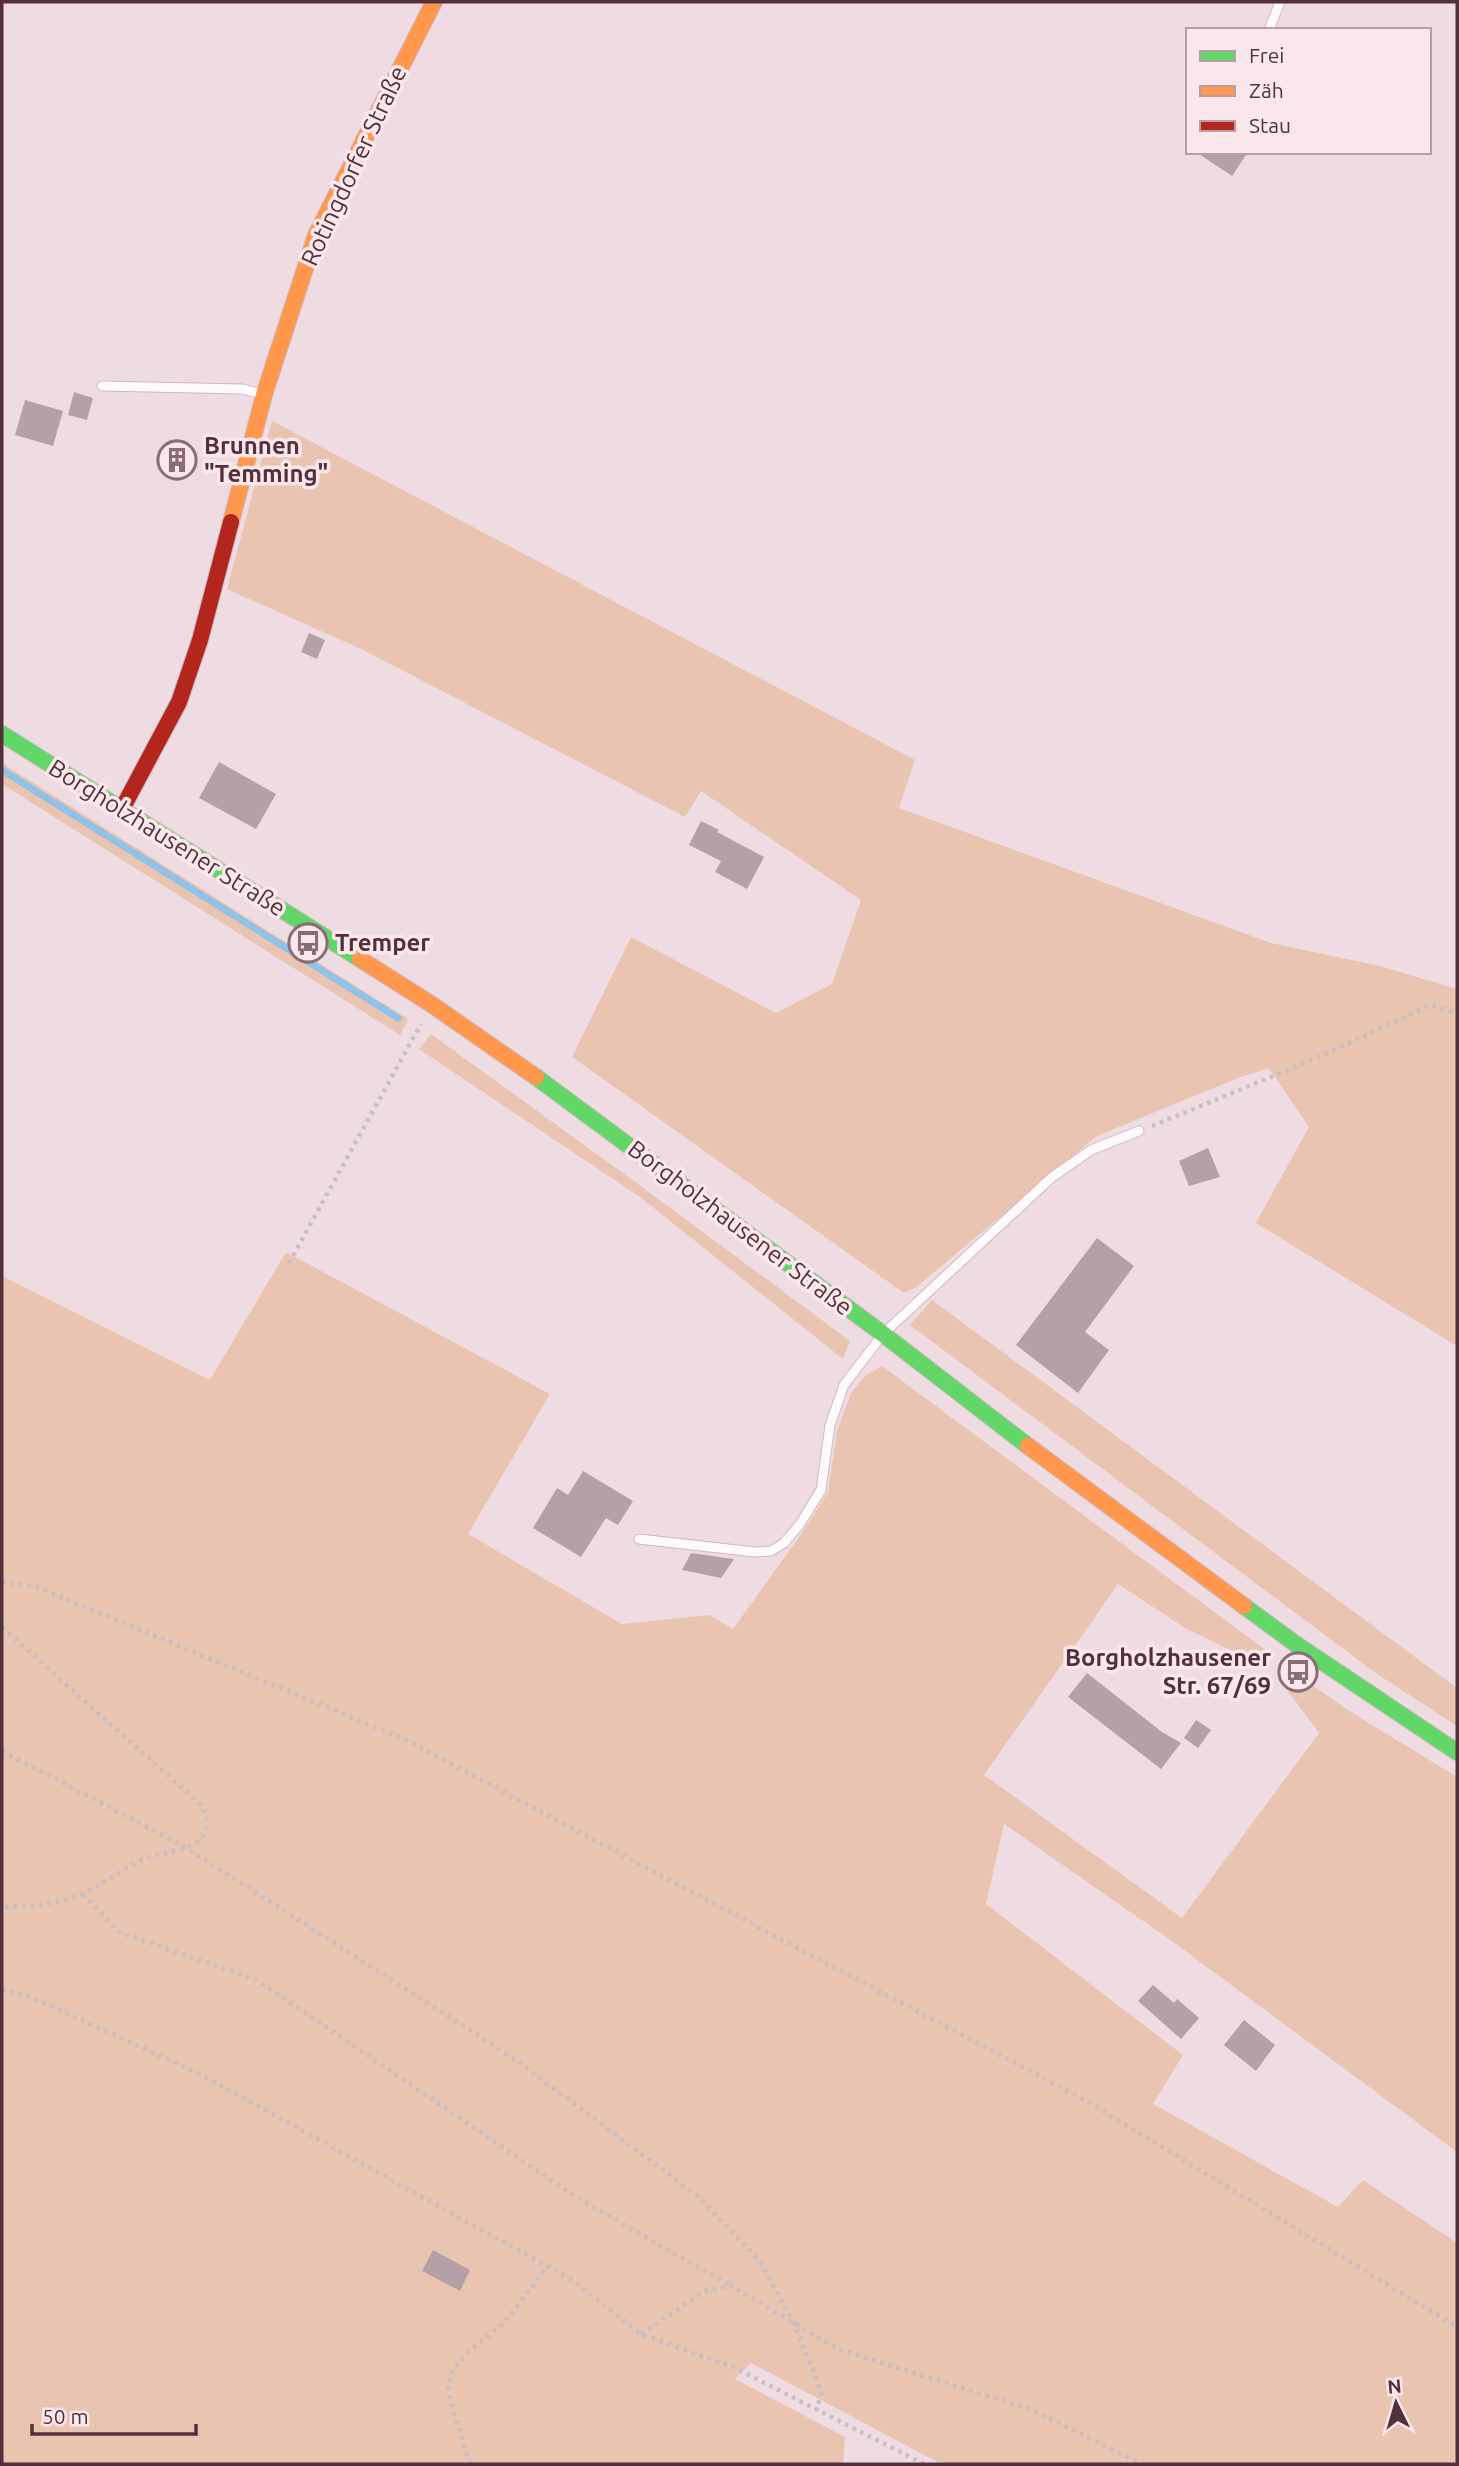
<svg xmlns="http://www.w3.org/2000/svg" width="1459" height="2466" viewBox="0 0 1459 2466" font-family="Ubuntu,sans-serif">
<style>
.green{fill:#e9c4b0}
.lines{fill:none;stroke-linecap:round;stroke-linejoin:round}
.stream{stroke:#90c1e6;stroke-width:7}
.building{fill:#b6a0a7}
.lane-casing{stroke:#d1b8c0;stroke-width:11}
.fast-casing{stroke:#d1b8c0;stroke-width:18}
.slow-casing{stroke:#d1b8c0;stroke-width:18}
.jam-casing{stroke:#d1b8c0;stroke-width:18}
.path{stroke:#cabec2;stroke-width:4.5;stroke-dasharray:3.5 5;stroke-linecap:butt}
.lane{stroke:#fdfafb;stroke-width:9}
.fast{stroke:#63d668;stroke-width:16}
.slow{stroke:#ff974d;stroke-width:16}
.jam{stroke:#b3261e;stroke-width:16}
.labels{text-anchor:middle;stroke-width:7;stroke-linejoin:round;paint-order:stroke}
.street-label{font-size:24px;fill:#53313c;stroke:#f9e7ec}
.poi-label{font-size:24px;font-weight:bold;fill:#53313c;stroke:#f9e7ec;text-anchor:start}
</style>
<rect width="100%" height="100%" fill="#efdce2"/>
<!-- green -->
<path class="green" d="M272 421 915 760 899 808 1271 943 1380 966 1457 989V1346L1256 1223 1309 1127 1269 1068 1238 1078 1097 1136 915 1288 904 1293 572 1057 631 937 776 1013 832 984 861 900 701 791 685 817 363 650 227 589Z
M2 763 408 1019 400 1035 2 784Z
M431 1034 646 1190 850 1341 843 1359 640 1197 419 1049Z
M286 1252 550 1394 468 1534 622 1624 709 1615 733 1629 804 1530 828 1492 837 1431 851 1393 865 1376 882 1366 1267 1651 1253 1661 1185 1628 1118 1584 984 1775 1182 1918 1319 1733 1282 1683 1293 1672 1351 1712 1457 1777V2152L1169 1939 1004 1824 986 1904 1183 2055 1153 2104 1338 2207 1363 2180 1457 2243V2464H941L751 2363 735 2379 845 2437 843 2464H2V1276L210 1380Z
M932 1300 1457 1688V1726L1377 1674 910 1325Z"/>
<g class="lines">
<!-- stream -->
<path class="stream" d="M2 770 398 1018"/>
</g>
<!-- building -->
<path class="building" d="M1196 152H1248L1232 176Z
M74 392 93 398 87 420 68 415Z
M25 400 63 411 53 446 15 435Z
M309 633 325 640 317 659 301 652Z
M219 762 276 794 256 829 199 798Z
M701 821 719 830 717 832 764 857 747 889 715 872 721 861 689 845Z
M1208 1148 1220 1177 1189 1186 1179 1161Z
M1097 1238 1134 1266 1085 1332 1109 1350 1078 1393 1016 1345Z
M583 1471 633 1501 618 1525 606 1518 581 1557 533 1528 557 1488 568 1495Z
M691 1553 734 1559 721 1578 682 1570Z
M1087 1673 1162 1732 1181 1743 1161 1769 1068 1697Z
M1196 1720 1211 1730 1198 1748 1184 1738Z
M1153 1985 1174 2003 1177 1999 1199 2018 1181 2039 1138 2001Z
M1244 2020 1275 2045 1256 2071 1224 2045Z
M433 2250 470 2270 460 2291 422 2271Z"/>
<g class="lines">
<!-- lane casing -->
<g class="lane-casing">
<path id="lane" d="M1269 30 1280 2
M102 386 242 389 263 394
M639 1539 755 1552 771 1551 784 1543 800 1524 821 1490 830 1425 844 1385 883 1334 1051 1178 1091 1150 1139 1131"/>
</g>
<!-- fast casing -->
<g class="fast-casing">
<path id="fast" d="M2 734 360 959
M536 1077 883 1334 1028 1446
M1244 1606 1297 1645 1457 1752"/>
</g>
<!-- slow casing -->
<g class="slow-casing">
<path id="slow" d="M231 522 264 395 316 235 434 2
M360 959 431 1004 536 1077
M1028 1446 1244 1606"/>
</g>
<!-- jam casing -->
<g class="jam-casing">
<path id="jam" d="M122 809 179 702 200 640 231 522"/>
</g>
<!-- path -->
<path class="path" d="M1152 1126 1312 1060 1431 1005 1457 1013
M289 1263 421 1024
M2 1582 34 1586 404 1739 1090 2103 1457 2327
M2 1627 200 1804C206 1814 210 1823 204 1834 194 1851 161 1852 144 1859 118 1871 95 1892 67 1899 45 1905 24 1907 2 1907
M2 1751 185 1847 516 2060 700 2198 759 2260 794 2324 822 2393 816 2410
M83 1894 119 1932 257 1980 576 2197 731 2286
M2 1990 31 1997 202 2075 574 2281 641 2334 735 2368 924 2464
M641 2334 705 2291 731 2286 838 2349 1032 2410 1143 2464
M470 2464 449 2396C443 2361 486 2342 506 2320 520 2303 533 2285 547 2267"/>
<!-- lane -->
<use href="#lane" class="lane"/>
<!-- fast -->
<use href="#fast" class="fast"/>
<!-- slow -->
<use href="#slow" class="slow"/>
<!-- jam -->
<use href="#jam" class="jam"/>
</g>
<!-- icons -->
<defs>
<g id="building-ring" transform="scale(2.0125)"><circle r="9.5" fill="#f9e7ec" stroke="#8a6d76" stroke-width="1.5"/><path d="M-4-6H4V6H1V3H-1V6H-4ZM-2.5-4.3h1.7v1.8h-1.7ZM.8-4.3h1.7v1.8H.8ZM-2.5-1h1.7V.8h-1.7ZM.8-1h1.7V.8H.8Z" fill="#8a6d76"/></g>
<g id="bus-ring" transform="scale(2.0125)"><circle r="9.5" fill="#f9e7ec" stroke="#8a6d76" stroke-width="1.5"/><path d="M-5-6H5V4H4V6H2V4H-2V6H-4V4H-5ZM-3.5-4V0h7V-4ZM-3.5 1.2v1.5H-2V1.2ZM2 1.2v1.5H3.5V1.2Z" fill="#8a6d76"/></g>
</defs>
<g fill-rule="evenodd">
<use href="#building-ring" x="177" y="460"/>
<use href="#bus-ring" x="308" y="943"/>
<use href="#bus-ring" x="1298" y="1672"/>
</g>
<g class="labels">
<!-- street labels -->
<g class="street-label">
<text transform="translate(354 166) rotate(-65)" y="8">Rotingdorfer Straße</text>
<text transform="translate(167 838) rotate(32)" y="8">Borgholzhausener Straße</text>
<text transform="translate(740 1228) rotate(37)" y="8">Borgholzhausener Straße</text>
</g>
<!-- poi labels -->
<g class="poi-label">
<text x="204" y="454">Brunnen<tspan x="204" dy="28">"Temming"</tspan></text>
<text x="335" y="951">Tremper</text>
<text x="1271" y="1666" text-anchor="end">Borgholzhausener<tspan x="1271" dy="28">Str. 67/69</tspan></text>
</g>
</g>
<!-- border -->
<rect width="1459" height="2466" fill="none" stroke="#53313c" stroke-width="7"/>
<!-- legend -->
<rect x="1186" y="28" width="245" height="126" fill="#f9e7ec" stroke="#b79ea6" stroke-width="2"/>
<rect x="1200" y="51" width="35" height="10" fill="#63d668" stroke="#b79ea6" stroke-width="2"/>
<text x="1249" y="63" font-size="21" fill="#53313c">Frei</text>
<rect x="1200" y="86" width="35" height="10" fill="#ff974d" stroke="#b79ea6" stroke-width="2"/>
<text x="1249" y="98" font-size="21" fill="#53313c">Zäh</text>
<rect x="1200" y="121" width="35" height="10" fill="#b3261e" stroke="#b79ea6" stroke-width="2"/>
<text x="1249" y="133" font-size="21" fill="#53313c">Stau</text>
<!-- north arrow -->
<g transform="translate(1396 2403) rotate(355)" stroke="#f9e7ec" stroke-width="5" paint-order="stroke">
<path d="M0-5L12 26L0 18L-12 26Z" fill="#53313c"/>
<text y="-10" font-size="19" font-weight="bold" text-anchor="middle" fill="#53313c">N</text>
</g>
<!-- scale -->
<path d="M32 2424v10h164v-10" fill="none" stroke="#53313c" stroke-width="3.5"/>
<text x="42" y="2424" font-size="21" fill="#53313c" stroke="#f9e7ec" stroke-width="5" paint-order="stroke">50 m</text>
</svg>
